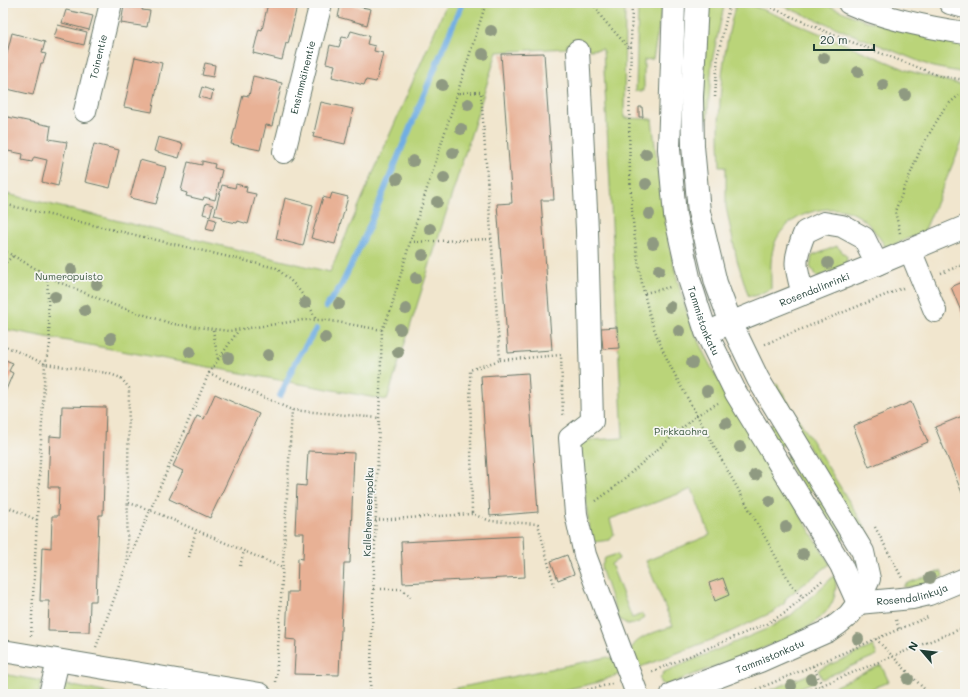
<svg xmlns="http://www.w3.org/2000/svg" width="968" height="697" viewBox="0 0 968 697" font-family="Mali,sans-serif">
<style>
.green{fill:#bad479;stroke:#6c8856}
.lines{fill:none;stroke-linecap:round;stroke-linejoin:round}
.stream{stroke:#71aee3;stroke-width:6}
.building{fill:#e8b195}
.minor-casing{stroke:#68786a;stroke-width:24}
.major-casing{stroke:#68786a;stroke-width:24}
.path{stroke:#68786a;stroke-width:2.5;stroke-dasharray:1 3;stroke-linecap:butt}
.minor{stroke:#fff;stroke-width:22}
.major{stroke:#fff;stroke-width:22}
.tree{fill:#8f9a81}
.labels{text-anchor:middle;stroke-width:3.5;stroke-linejoin:round;paint-order:stroke}
.street-label{font-size:10px;fill:#1f3d34;stroke:#f6f6f2}
.park-label{font-size:10px;fill:#3e5b42;stroke:#f6f6f2}
</style>
<rect width="100%" height="100%" fill="#f6f6f2"/>
<filter id="ink" filterUnits="userSpaceOnUse"><feTurbulence type="fractalNoise" baseFrequency=".025" numOctaves="2"/><feDisplacementMap in="SourceGraphic" scale="8" xChannelSelector="R" yChannelSelector="G"/><feConvolveMatrix kernelMatrix="1 2 1 2 8 2 1 2 1" color-interpolation-filters="sRGB"/></filter>
<filter id="wash" filterUnits="userSpaceOnUse"><feTurbulence type="fractalNoise" baseFrequency=".012" numOctaves="4" result="noise"/><feDisplacementMap in="SourceGraphic" scale="16" xChannelSelector="R" yChannelSelector="G"/><feGaussianBlur stdDeviation="0.9" result="paint"/><feColorMatrix in="noise" values="0 0 0 0 0 0 0 0 0 0 0 0 0 0 0 0 0 1.4 0 .05"/><feComposite in="paint" operator="in"/></filter>
<g filter="url(#wash)">
<rect width="100%" height="100%" fill="#f1e6ce"/>
<!-- green -->
<path class="green" d="M447 3H625L624 118 652 119C660 190 667 259 692 326 706 363 728 396 749 430 776 475 803 519 830 564L786 598 784 604 775 611 724 635 638 668C615 641 654 633 673 626L646 561 710 535 692 489 610 519 614 534 610 540 594 542 590 538 579 441 623 438 603 49 589 50 588 45 567 44V48L497 52 387 400 3 329V193L330 272Z
M638 3H663L653 59 644 60V91H636Z
M708 3H717L724 6 712 61 707 124 700 123Z
M736 3H745L769 12 909 71 965 86V135L924 232 893 245 887 250C881 239 871 225 860 217 835 200 792 211 777 238 769 254 771 272 771 289 762 291 757 299 748 295L737 260 726 207V166H720C717 111 721 57 736 3Z
M775 3H822L863 20 965 41V73L933 67Z
M837 246 847 257 846 265 818 277 810 267 812 256Z
M777 384 871 537 868 541 771 388Z
M774 423 787 442 778 448 766 428Z
M793 453 815 488 806 494 785 458Z
M821 499 846 538 837 544 813 504Z
M617 554 619 559 611 564 632 618 642 614 644 617 639 622 628 625 618 618 601 568 605 558Z
M941 571 944 576 919 586 903 587 905 584Z
M835 575C837 586 836 598 829 608 810 633 776 643 747 654 720 664 693 675 667 685L662 684 660 679 664 672 769 628 790 616Z
M873 646 877 655 822 679 818 670Z
M608 657 617 660 620 674 595 683 547 694H428Z
M881 665 889 682 859 694H830L829 689Z
M812 673 816 681 784 694H767L766 692Z
M3 674 42 681 39 694H3Z
M57 683 115 694H56Z"/>
<g class="lines">
<!-- stream -->
<path class="stream" d="M326 307 341 286 366 234 462 3
M280 396 296 361 316 329"/>
</g>
<g id="blocks">
<!-- building -->
<path class="building" d="M132 3 143 4 142 10 150 11 147 27 121 23 124 6 131 8Z
M268 3H283L297 6 288 44 286 43 282 60 253 53 259 29 262 30Z
M341 3 371 9 367 25 338 17Z
M66 10 93 16 89 30 62 23Z
M58 25 87 32 84 45 54 38Z
M351 31 369 36 367 44 375 46 374 51 383 53 376 82 366 80 364 85 332 77 335 65 326 63 330 45 339 47 342 37 348 38Z
M12 33 45 42 42 53 46 54 43 63H41L33 95 3 88V69Z
M544 53 554 200H541L552 350 508 353 497 204 512 203 501 54Z
M135 57 162 63 152 112 124 107Z
M205 63 215 65 213 77 202 75Z
M253 76 282 83 272 126 266 125 260 150 231 144 243 95 249 96Z
M202 87 213 91 211 100 199 97Z
M321 102 353 109 345 144 313 137Z
M639 107H642L643 117H639Z
M3 116 51 126 49 139 67 142 58 186 42 182 47 160 34 157 32 162 22 160 23 154 3 150Z
M158 137 183 144 179 158 154 151Z
M94 144 119 150 110 188 85 182Z
M140 160 166 167 156 204 130 198Z
M202 161 215 164 214 168 222 170 215 200 204 197 203 200 186 196 187 193 181 191 188 162 202 165Z
M236 184 247 187 246 192 256 194 248 224 238 221 237 223 222 220 223 217 214 215 222 185 235 188Z
M332 193 348 197 335 244 311 238 323 197 330 199Z
M285 198 313 205 303 246 276 239Z
M206 203 213 205 210 216 203 214Z
M209 218 216 220 213 231 206 229Z
M965 281V321L951 287Z
M617 327 619 348 603 349 601 328Z
M3 359 13 363 9 371 13 373 3 397Z
M528 373 538 512 490 516 481 376Z
M215 394 259 414 210 518 169 499 183 471 173 466 197 416 204 419Z
M911 402 928 442 869 467 853 426Z
M62 406 106 407 103 515H99L96 601H90L89 632 48 631 49 601H40L42 547 51 548 52 516H58L59 487H48L50 436 61 437Z
M965 415V500L935 427Z
M308 451 354 453 350 563H344L339 675 294 674 296 640 286 639 288 592H297L298 558 303 559 304 533H295L297 485 306 486Z
M523 536 525 577 403 583 401 542Z
M567 555 574 574 558 580 551 561Z
M723 578 729 595 715 601 709 583Z"/>
</g>
</g>
<g filter="url(#ink)">
<use href="#blocks" fill-opacity="0" stroke="#68786a" stroke-width="1"/>
<g class="lines">
<!-- minor casing -->
<g class="minor-casing">
<g id="minor">
<path id="s1" d="M674 3 669 149 675 215 690 282 706 332 736 393 841 565 858 603"/>
<path d="M578 51 587 230 592 421 570 438 576 514 585 555 637 694"/>
<path id="s2" d="M85 111 111 3"/>
<path id="s3" d="M284 152 321 3"/>
<path d="M910 250 935 311"/>
<path d="M803 294C795 266 793 260 805 232L824 223 842 226 864 238 877 264"/>
<path id="s4" d="M718 328 877 264 965 227"/>
<path id="s5" d="M858 603 912 598 929 594 965 579"/>
<path d="M3 651 260 694"/>
<path d="M50 694 58 661"/>
<path id="s6" d="M672 694 760 661 828 631 838 624 849 615 858 603 869 579 863 552 758 379 731 323 716 283 699 212 693 146 692 97 697 3"/>
</g>
</g>
<!-- major casing -->
<g class="major-casing">
<path id="major" d="M849 3C885 19 925 27 965 33
M950 3 965 7"/>
</g>
<!-- path -->
<path class="path" d="M593 3 602 18 630 49
M632 3C630 105 622 213 649 313 661 354 684 391 704 428 733 481 763 533 792 586L803 597 785 613 766 624 651 672
M761 3 836 36 940 76 965 80
M459 93 481 92 500 360 470 370 472 514
M715 97 718 54 730 3
M3 204 276 268C297 285 305 295 316 320
M900 233 895 211 921 148 945 107 965 90
M410 242 491 239
M3 250 59 282 114 305 173 324 229 331 303 320H326L382 330
M3 265 13 256
M941 273 965 264
M645 293 670 287
M213 330 218 360
M765 344 903 288
M3 345 45 364 107 373 121 378 129 388 127 561
M500 360 561 355 563 417
M209 373 238 331
M596 501 611 490 697 415 718 403
M129 503 150 510 283 568
M3 505 37 520
M375 520 472 514 491 521 538 524 555 589
M875 527 902 578
M189 557 196 530
M240 566 244 551
M373 589H402L413 599
M803 597 824 579
M896 620 899 629
M31 636 45 364 50 345 47 276
M876 639 929 694
M96 647 127 564 209 373 292 410 379 418
M813 666 826 694
M276 682 292 410
M370 694 382 330 390 312 410 242 486 3
M568 694 612 684
M746 694 928 617
M800 694 965 627"/>
<!-- minor -->
<use href="#minor" class="minor"/>
<!-- major -->
<use href="#major" class="major"/>
</g>
<!-- trees -->
<g class="tree">
<circle cx="491" cy="31" r="6"/>
<circle cx="483" cy="54" r="6"/>
<circle cx="824" cy="58" r="6"/>
<circle cx="858" cy="72" r="6"/>
<circle cx="442" cy="85" r="6"/>
<circle cx="883" cy="85" r="6"/>
<circle cx="905" cy="95" r="6"/>
<circle cx="468" cy="104" r="6"/>
<circle cx="461" cy="129" r="6"/>
<circle cx="453" cy="153" r="6"/>
<circle cx="646" cy="154" r="6"/>
<circle cx="413" cy="161" r="6"/>
<circle cx="444" cy="178" r="6"/>
<circle cx="397" cy="179" r="6"/>
<circle cx="646" cy="184" r="6"/>
<circle cx="437" cy="202" r="6"/>
<circle cx="649" cy="214" r="6"/>
<circle cx="430" cy="229" r="6"/>
<circle cx="653" cy="243" r="6"/>
<circle cx="423" cy="255" r="6"/>
<circle cx="828" cy="263" r="6"/>
<circle cx="71" cy="270" r="6"/>
<circle cx="659" cy="270" r="6"/>
<circle cx="416" cy="278" r="6"/>
<circle cx="97" cy="284" r="6"/>
<circle cx="55" cy="297" r="6"/>
<circle cx="305" cy="303" r="6"/>
<circle cx="339" cy="304" r="6"/>
<circle cx="670" cy="307" r="6"/>
<circle cx="406" cy="309" r="6"/>
<circle cx="85" cy="310" r="6"/>
<circle cx="400" cy="329" r="6"/>
<circle cx="679" cy="331" r="6"/>
<circle cx="111" cy="338" r="6"/>
<circle cx="325" cy="338" r="6"/>
<circle cx="190" cy="352" r="6"/>
<circle cx="398" cy="352" r="6"/>
<circle cx="268" cy="355" r="6"/>
<circle cx="228" cy="358" r="6"/>
<circle cx="692" cy="363" r="6"/>
<circle cx="707" cy="391" r="6"/>
<circle cx="726" cy="423" r="6"/>
<circle cx="740" cy="447" r="6"/>
<circle cx="755" cy="475" r="6"/>
<circle cx="770" cy="501" r="6"/>
<circle cx="786" cy="527" r="6"/>
<circle cx="803" cy="554" r="6"/>
<circle cx="930" cy="578" r="6"/>
<circle cx="858" cy="639" r="6"/>
<circle cx="811" cy="679" r="6"/>
<circle cx="908" cy="679" r="6"/>
<circle cx="791" cy="686" r="6"/>
</g>
</g>
<g class="labels">
<!-- street labels -->
<g class="street-label">
<text dy="4" stroke="none"><textPath href="#s2" startOffset="56">Toinentie</textPath></text>
<text dy="4" stroke="none"><textPath href="#s3" startOffset="77">Ensimmäinentie</textPath></text>
<text dy="4" stroke="none"><textPath href="#s4" startOffset="104">Rosendalinrinki</textPath></text>
<text dy="4" stroke="none"><textPath href="#s1" startOffset="322">Tammistonkatu</textPath></text>
<text transform="translate(368 512) rotate(-88)" y="4">Kalleherneenpolku</text>
<text dy="4" stroke="none"><textPath href="#s5" startOffset="55">Rosendalinkuja</textPath></text>
<text dy="4" stroke="none"><textPath href="#s6" startOffset="105">Tammistonkatu</textPath></text>
</g>
<!-- park labels -->
<g class="park-label">
<text x="69" y="280">Numeropuisto</text>
<text x="681" y="435">Pirkkaohra</text>
</g>
</g>
<!-- margin -->
<rect width="968" height="697" fill="none" stroke="#f6f6f2" stroke-width="16"/>
<!-- north arrow -->
<g transform="translate(922 651) rotate(298)" stroke="#f6f6f2" stroke-width="3" paint-order="stroke">
<path d="M0-3L7 15L0 10L-7 15Z" fill="#1f3d34"/>
<text y="-6" font-size="11" font-weight="bold" text-anchor="middle" fill="#1f3d34">N</text>
</g>
<!-- scale -->
<path d="M814 44v6h60v-6" fill="none" stroke="#1f3d34" stroke-width="2"/>
<text x="820" y="44" font-size="12" fill="#1f3d34" stroke="#f6f6f2" stroke-width="3" paint-order="stroke">20 m</text>
</svg>
